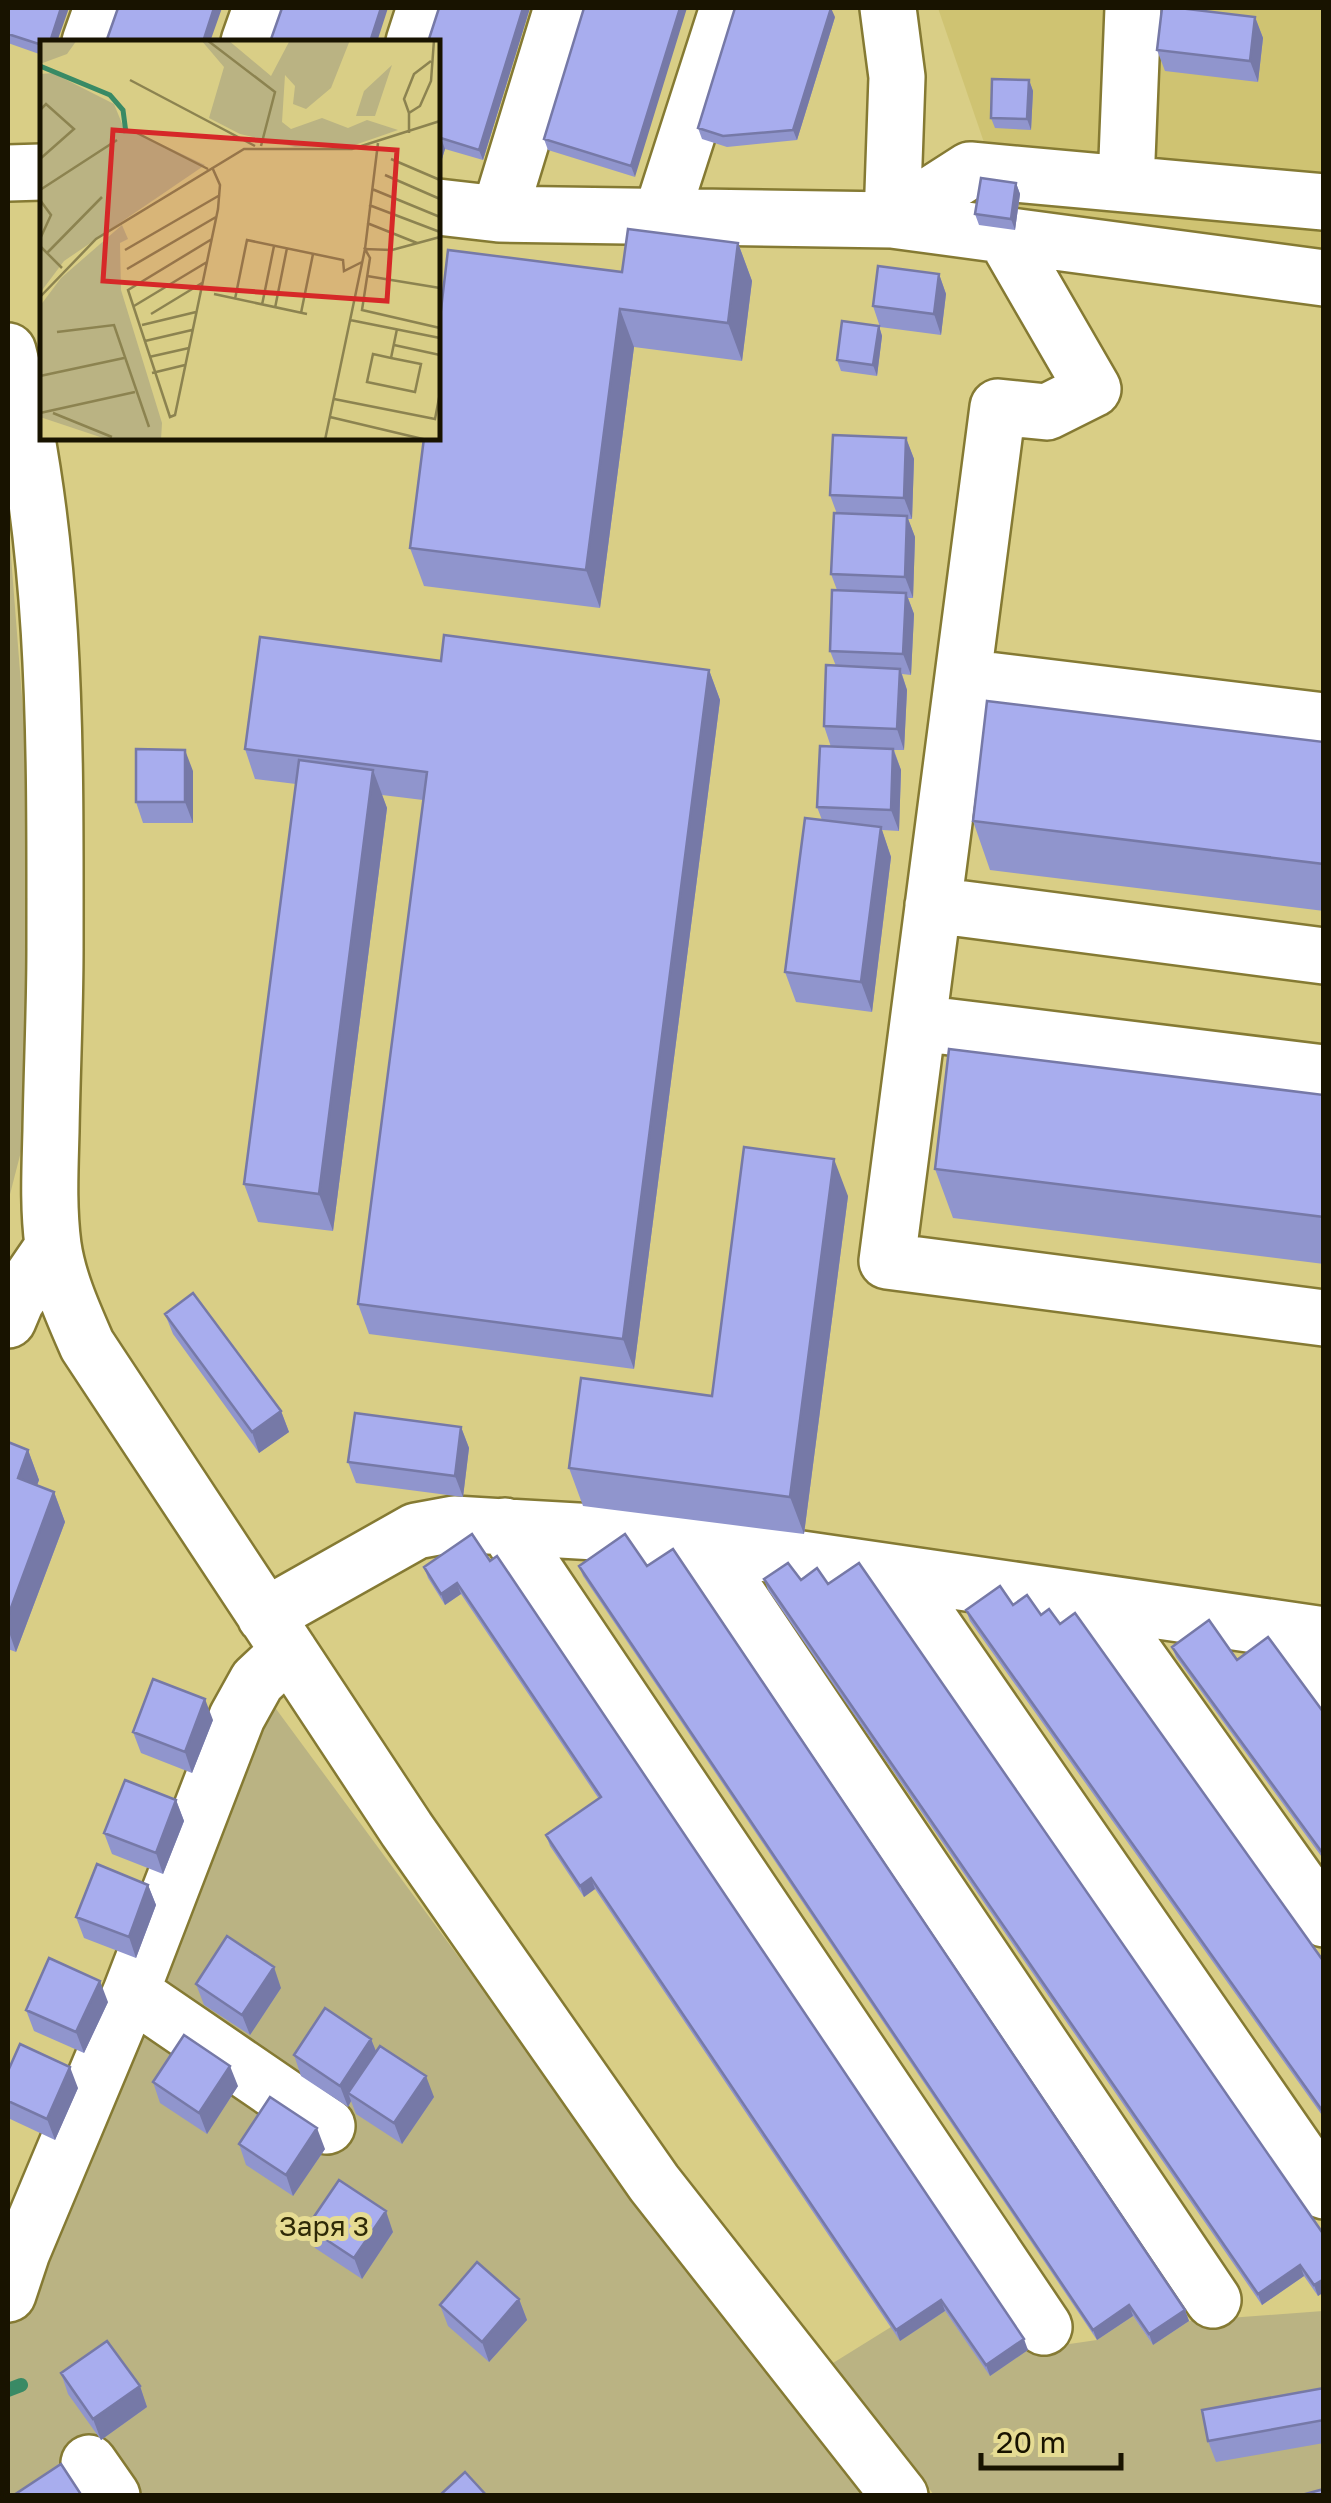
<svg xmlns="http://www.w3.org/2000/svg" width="1331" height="2503" viewBox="0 0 1331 2503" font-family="'Golos Text',sans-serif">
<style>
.built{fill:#cfc372}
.green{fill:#bab383}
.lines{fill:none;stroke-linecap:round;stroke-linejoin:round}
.stream{stroke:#398a65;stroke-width:14}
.minor-casing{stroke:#857a33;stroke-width:60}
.minor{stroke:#fff;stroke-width:55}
.wall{fill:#9095cd}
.shaded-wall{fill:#7679a7}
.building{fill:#a8adee;stroke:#7679a7;stroke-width:2.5}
.labels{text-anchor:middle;stroke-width:10;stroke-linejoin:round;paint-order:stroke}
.park-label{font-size:28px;fill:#2f2a07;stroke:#e6dc93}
.inset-river{fill:none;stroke:#398a65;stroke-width:5}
.inset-road{fill:none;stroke:#8c8350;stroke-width:2.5}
.view{fill:#d62828;fill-opacity:0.15;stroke:#d62828;stroke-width:5}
.inset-edge{fill:none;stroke:#181300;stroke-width:5}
</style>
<rect width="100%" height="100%" fill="#d9ce86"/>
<!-- built -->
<path class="built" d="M938 8H1323V257L1017 216 989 157Z"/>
<!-- green -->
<path class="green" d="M8 518 38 902 25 1136 8 1202Z
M254 1679 520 2040 883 2496H8V2284Z
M945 2311 990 2375 1028 2350 1097 2340 1133 2316 1153 2345 1189 2321 1323 2311V2495H934L833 2363 891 2327 900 2340Z"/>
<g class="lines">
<!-- stream -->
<path class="stream" d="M8 2390 21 2385"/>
<!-- minor casing -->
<g class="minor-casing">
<path id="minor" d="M888 8 897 77 892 220 970 170 1324 202
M90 42 102 8
M249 42 261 8
M414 42 425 8
M8 173 42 172
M1126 184 1133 8
M438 207 499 214 892 220 1324 278
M499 214 562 8
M661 216 728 8
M1004 235 1093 389 1047 412 998 407 887 1261 1324 1318
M8 351C58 545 55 750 55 948 55 1009 52 1070 51 1131 50 1169 48 1207 53 1245 58 1280 73 1313 87 1345L407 1830 654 2183 900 2496
M963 677 1324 721
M933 905 1324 956
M918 1023 1324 1073
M8 1320 16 1301 53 1247
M505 1526 1044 2327
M704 1545 1213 2300
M897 1573 1324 2191
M1099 1603 1324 1919
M265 1616 416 1531 454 1524 630 1534 1324 1635
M1285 1630 1324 1683
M131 1992 327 2126
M8 2294 22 2252 131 1992 237 1717 257 1681 289 1651
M89 2463 112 2496"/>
</g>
<!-- minor -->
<use href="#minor" class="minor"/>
</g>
<!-- wall -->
<path class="wall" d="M8 8 42 42V55L8 43Z
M439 8H530L483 160 445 149 438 172Z
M584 8 635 177 548 150 544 139Z
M835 17 797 140 727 147 702 139 698 128Z
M1255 17 1263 38 1258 82 1165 71 1157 50Z
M1029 80 1033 91 1031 130 995 128 991 118Z
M1016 183 1020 194 1015 230 979 225 975 214Z
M738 243 752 281 742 361 634 347 600 608 424 586 410 548 622 272Z
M939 274 946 294 941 335 880 327 873 306Z
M879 326 882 336 877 376 841 371 837 360Z
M906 438 914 459 912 519H908L915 537 913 598H908L914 614 911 675 902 674 907 690 904 750H894L901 770 899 831 882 830 891 857 872 1012 796 1002 785 972 822 820 817 807 831 747 824 726 836 666 830 651 837 590 831 574 837 514 830 495Z
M441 661 709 670 720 700 634 1369 369 1334 358 1304 423 800 382 795 387 808 333 1231 258 1222 244 1184 296 784 255 779 245 749Z
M1324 742V911L990 870 973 821Z
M193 771V823H143L136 802Z
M1324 1095V1264L953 1218 935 1169Z
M848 1196 804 1534 583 1506 569 1468 712 1396Z
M165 1314 281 1411 289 1432 259 1453 173 1334Z
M461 1427 469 1448 463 1497 356 1483 348 1462Z
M8 1442 28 1450 39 1480 37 1486 54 1492 65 1522 16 1652 8 1649Z
M472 1534 1028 2350 990 2376 945 2311 900 2341 595 1889 584 1897 550 1846 546 1835 599 1799 461 1594 445 1605 428 1578 424 1567Z
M579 1566H647L1185 2310 1189 2321 1153 2345 1133 2316 1097 2340 583 1576Z
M764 1579 801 1580 828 1584 1324 2235V2292L1318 2296 1304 2276 1262 2305 768 1590Z
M1013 1605 1041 1615 1060 1624 1324 1962V2118L970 1621 966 1610Z
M1172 1647 1237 1660 1324 1713V1860L1176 1657Z
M213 1720 192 1773 141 1753 133 1732Z
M176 1800 184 1821 163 1874 112 1854 104 1833Z
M148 1885 156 1905 136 1958 84 1938 76 1917Z
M196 1984 281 1988 250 2035 204 2005Z
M108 2002 84 2053 34 2031 26 2010Z
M371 2039 376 2051 434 2097 402 2144 356 2114 351 2101 348 2107 301 2076 294 2055Z
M8 2071 78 2088 55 2140 8 2118Z
M153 2082 238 2086 207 2134 160 2103Z
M239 2144 325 2149 293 2196 246 2165Z
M307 2227 393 2232 362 2279 315 2248Z
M519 2299 527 2320 489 2362 448 2326 440 2305Z
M61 2373 140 2386 147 2407 101 2440 68 2394Z
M1324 2388V2443L1216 2462 1208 2441Z"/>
<!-- shaded-wall -->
<path class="shaded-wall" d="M61 8H69L57 42H50Z
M214 8H222L210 42H203Z
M381 8H388L377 42H370Z
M523 8H530L483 160 479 150Z
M680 8H687L635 177 631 166Z
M831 8 835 17 797 140 793 130Z
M1255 17 1263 38 1258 82 1250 61Z
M1029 80 1033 91 1031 130 1027 119Z
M441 138 445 149 438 172V148Z
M1016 183 1020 194 1015 230 1011 219Z
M738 243 752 281 742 361 728 323Z
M939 274 946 294 941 335 934 314Z
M620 309 634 347 600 608 586 570Z
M879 326 882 336 877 376 873 365Z
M906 438 914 459 912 519 904 498Z
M907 516 915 537 913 598 905 577Z
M906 593 914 614 911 675 903 654Z
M900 669 907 690 904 750 897 729Z
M709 670 720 700 634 1369 623 1339Z
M893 749 901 770 899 831 891 810Z
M185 750 193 771V823L185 802Z
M373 770 387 808 333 1231 319 1194Z
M881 827 891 857 872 1012 861 982Z
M834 1159 848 1196 804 1534 790 1497Z
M281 1411 289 1432 259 1453 252 1432Z
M461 1427 469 1448 463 1497 455 1476Z
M28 1450 39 1480 28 1508 18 1478Z
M54 1492 65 1522 16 1652 8 1629V1616Z
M457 1583 461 1594 445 1605 441 1594Z
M205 1699 213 1720 192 1773 185 1752Z
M176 1800 184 1821 163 1874 156 1853Z
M591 1878 595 1889 584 1897 580 1886Z
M148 1885 156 1905 136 1958 129 1937Z
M274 1967 281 1988 250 2035 242 2015Z
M100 1981 108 2002 84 2053 76 2032Z
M371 2039 379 2059 348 2093 351 2101 348 2107 340 2086Z
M230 2066 238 2086 207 2134 199 2113Z
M70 2067 78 2088 55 2140 47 2119Z
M426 2076 434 2097 402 2144 394 2123Z
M317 2128 325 2149 293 2196 286 2175Z
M386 2211 393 2232 362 2279 354 2258Z
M1300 2265 1304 2276 1262 2305 1258 2294Z
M1324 2279V2292L1318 2296 1314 2285Z
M519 2299 527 2320 489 2362 482 2342Z
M941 2300 945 2311 900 2341 896 2330Z
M1129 2305 1133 2316 1097 2340 1093 2330Z
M1185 2310 1189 2321 1153 2345 1149 2334Z
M1024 2339 1028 2350 990 2376 986 2365Z
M140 2386 147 2407 101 2440 93 2419Z"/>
<!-- building -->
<path class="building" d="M8 8H61L50 42H42V45L8 34Z
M118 8H214L203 42H106Z
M282 8H381L370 42H270Z
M439 8H523L479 150 441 138 438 148V42H428Z
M584 8H680L631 166 544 139Z
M735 8H831L793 130 723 136 698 128Z
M1162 8H1179L1255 17 1250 61 1157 50Z
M992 79 1029 80 1027 119 991 118Z
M981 178 1016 183 1011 219 975 214Z
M628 229 738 243 728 323 620 309 586 570 410 548 424 438H438V335L448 250 622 272Z
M878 266 939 274 934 314 873 306Z
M842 321 879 326 873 365 837 360Z
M833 435 906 438 904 498 830 495Z
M834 513 907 516 905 577 831 574Z
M832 590 906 593 903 654 830 651Z
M444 635 709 670 623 1339 358 1304 427 772 245 749 260 637 441 661Z
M826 665 900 669 897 729 824 726Z
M987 701 1324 742V864L973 821Z
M820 746 893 749 891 810 817 807Z
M136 749 185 750V802H136Z
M299 760 373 770 319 1194 244 1184Z
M805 818 881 827 861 982 785 972Z
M949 1049 1324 1095V1217L935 1169Z
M744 1147 834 1159 790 1497 569 1468 581 1378 712 1396Z
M193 1293 281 1411 252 1432 165 1314Z
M355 1413 461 1427 455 1476 348 1462Z
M8 1442 28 1450 18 1478 54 1492 8 1616Z
M472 1534 490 1561 497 1556 1024 2339 986 2365 941 2300 896 2330 591 1878 580 1886 546 1835 601 1797 457 1583 441 1594 424 1567Z
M625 1534 647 1566 673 1549 1185 2310 1149 2334 1129 2305 1093 2330 579 1566Z
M788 1563 801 1580 817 1568 828 1584 859 1563 1324 2235V2279L1314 2285 1300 2265 1258 2294 764 1579Z
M1000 1586 1013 1605 1027 1595 1041 1615 1049 1609 1060 1624 1075 1613 1324 1962V2113L966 1610Z
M1209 1620 1237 1660 1268 1637 1324 1713V1855L1172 1647Z
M153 1679 205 1699 185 1752 133 1732Z
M125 1780 176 1800 156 1853 104 1833Z
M97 1864 148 1885 129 1937 76 1917Z
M227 1936 274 1967 242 2015 196 1984Z
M49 1958 100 1981 76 2032 26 2010Z
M325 2008 371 2039 340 2086 294 2055Z
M184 2035 230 2066 199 2113 153 2082Z
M20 2044 70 2067 47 2119 8 2101V2071Z
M380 2046 426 2076 394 2123 348 2093Z
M270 2097 317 2128 286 2175 239 2144Z
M339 2180 386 2211 354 2258 307 2227Z
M477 2262 519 2299 482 2342 440 2305Z
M107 2341 140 2386 93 2419 61 2373Z
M1324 2388V2420L1208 2441 1202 2410Z
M61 2464 82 2496H14V2495Z
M465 2472 487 2496H439Z
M1324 2489V2496H1298Z"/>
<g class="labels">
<!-- park labels -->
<g class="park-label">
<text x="324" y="2236">Заря 3</text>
</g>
</g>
<!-- overview -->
<g transform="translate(40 40)">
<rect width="400" height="400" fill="#d9ce86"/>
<path d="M0 0H37L27 14 0 24ZM161 0H188L231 36 250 0H310L291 48 266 69 253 64 255 46 245 35 242 82 251 89 282 78 308 88 327 80 358 90 312 106 255 107 200 94 169 78 184 27ZM352 25 335 76H316L324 51ZM13 33 74 64 83 86 165 125 24 221 0 253V34ZM82 185 88 199 80 203 81 250 122 383 121 400H69L0 377V266L21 238Z" fill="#bab383"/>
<path class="inset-river" d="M0 26 70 55 83 70 86 93"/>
<path class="inset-road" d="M167 0 235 52 221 106M90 40 215 106M0 70 6 64 34 89 0 119M369 73 364 59 374 34 391 21M93 91 168 129M369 93V73L380 66 391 41 394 0M351 119 400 140M345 135 400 159M332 149 400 177M0 150 77 100M0 160 11 175 0 199M329 165 400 192M327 183 377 203M400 197 352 210 325 209 330 218 322 270 400 288M172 199 88 250 130 377 135 375 178 169 180 145 172 127M0 206 22 228M85 210 180 155M7 213 62 157M87 229 176 177M327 236 400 248M174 254 267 274M0 257 56 199 204 109H312L400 81M195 259 207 200 303 220 304 231 322 222M222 265 234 206M94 266 167 222M235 268 247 208M261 273 273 214M111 274 162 243M310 280 400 298M102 285 156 272M17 292 74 285 109 387M105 301 152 290M354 305 400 315M109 317 149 308M351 318 381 324 375 352 327 342 333 314 351 318 357 289M112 333 145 325M0 336 84 318M294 359 395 379 400 353M0 373 95 352M13 373 72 397M290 377 387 400M285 400 325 209 338 103"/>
<path class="view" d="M73 90 357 110 347 261 63 241Z"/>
<rect width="400" height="400" class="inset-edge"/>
</g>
<!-- border -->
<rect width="1331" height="2503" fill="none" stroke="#181300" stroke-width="20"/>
<!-- scale -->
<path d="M981 2453v15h140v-15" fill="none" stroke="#181300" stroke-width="5"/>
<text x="996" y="2453" font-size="30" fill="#181300" stroke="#e6dc93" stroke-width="8" paint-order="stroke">20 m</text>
</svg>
